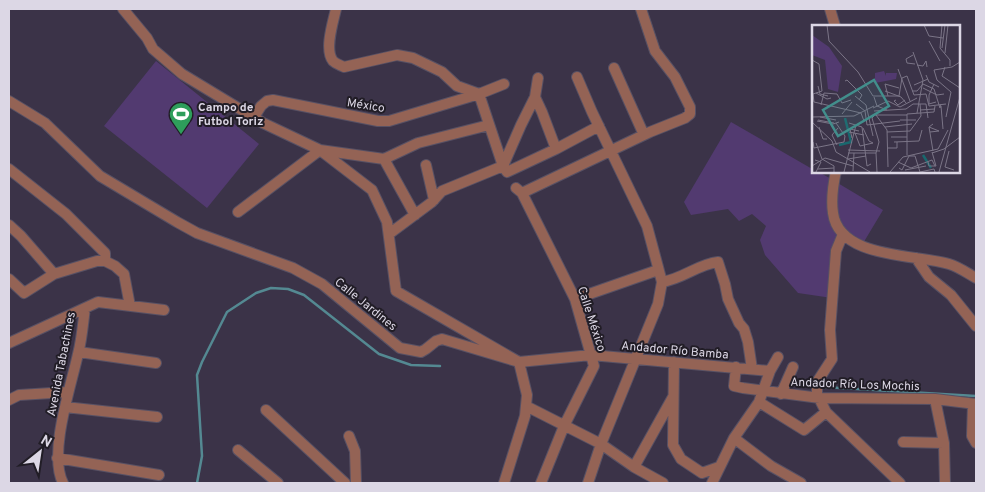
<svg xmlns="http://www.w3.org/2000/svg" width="985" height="492" viewBox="0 0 985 492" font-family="Overpass,sans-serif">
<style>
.green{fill:#523a70}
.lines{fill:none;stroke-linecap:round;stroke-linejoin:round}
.stream{stroke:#548992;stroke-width:2.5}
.minor-casing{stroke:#585164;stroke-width:12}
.minor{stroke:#946355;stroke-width:10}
.labels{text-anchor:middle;stroke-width:4;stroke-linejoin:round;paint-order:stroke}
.street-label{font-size:12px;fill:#dcd7e5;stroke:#211d26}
.poi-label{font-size:12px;font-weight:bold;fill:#dcd7e5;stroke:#211d26;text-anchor:start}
.inset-river{fill:none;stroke:#19686e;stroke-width:2.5}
.inset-road{fill:none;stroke:#7b7587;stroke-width:1}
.view{fill:#428e8c;fill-opacity:0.15;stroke:#428e8c;stroke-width:2.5}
.inset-edge{fill:none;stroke:#dcd7e5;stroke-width:2.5}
</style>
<rect width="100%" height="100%" fill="#3b3348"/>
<!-- green -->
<path class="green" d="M156 61 259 144 207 208 104 126Z
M731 122 814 170V171H817L833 180 831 209 842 234 832 298 798 293 765 255 760 240 766 226 752 214 739 221 728 209 691 215 684 202Z
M836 182 883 210 862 245 839 226 834 187Z"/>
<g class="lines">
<!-- stream -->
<path class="stream" d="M823 387 976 396
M197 483 202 456 197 375 202 362 227 312 256 293 271 288 288 289 304 295 379 354 411 365 440 366"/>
<!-- minor casing -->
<g class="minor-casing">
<path id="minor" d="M123 9 147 38 153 49 182 74 263 123 320 150 372 190 387 222 396 291 519 362 527 395 525 416 504 483
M336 9C333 22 324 50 333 61 336 64 340 65 344 67L397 55 413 58 442 72 457 86 479 94
M830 9 835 26
M614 68 644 135
M577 77 592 112 647 226 662 282 658 304 601 444 588 483
M479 94 503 166
M535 97 542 112 556 149
M9 101 45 123 100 176 177 222 197 233 293 268 322 284 400 348 421 352 426 349 436 341 442 339 519 362 591 355 770 371
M254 117 261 106 267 101 273 100 378 121H389L479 94 504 84
M384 159 418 143 489 125
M384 159 415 215
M426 165 434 200
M503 166 521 125 535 97 538 78
M9 169 66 214 105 253V261
M836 171C833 185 831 200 833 213 839 259 916 254 949 264 959 267 967 273 976 278
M516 188 522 193 650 132 685 118 690 114V107L675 77 655 51 641 9
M522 193 575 299 594 366 564 426 541 483
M238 212 320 150 384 159
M9 225 21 236 54 274
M389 234 432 202 442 191 503 166 507 172 556 149 599 126
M843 234 836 251 830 330 832 359 817 382V394L826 412 900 483
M916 258 929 277 951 295 976 326
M9 279 24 293 54 274 97 261H105L115 266 124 274 130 306
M662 282C683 279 698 264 718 262L725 284 728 299 739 323 744 329 748 342 752 369
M575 299 658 270
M9 343 98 302 164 310
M79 352 156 363
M674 362 673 445 681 459 702 473 719 467
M736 367 734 386 743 388 820 398 935 399 976 404
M781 394 793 367
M935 399 944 443 945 483
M9 400 19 395 68 392
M759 402 804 430 826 412
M973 404 972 436 976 443
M526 406 601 444 634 467 663 483
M65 407 157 417
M266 410 345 483
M349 436 355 451 356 483
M734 438 771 466 801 483
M903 442 944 443
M238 450 278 483
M57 458 159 475
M634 467 673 397
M63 483C48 454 71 386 78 354 82 339 83 323 85 308
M712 483 734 438 759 402 770 371 778 357"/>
</g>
<!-- minor -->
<use href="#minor" class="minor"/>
</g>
<!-- icons -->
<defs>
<g id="stadium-pin" transform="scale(1.25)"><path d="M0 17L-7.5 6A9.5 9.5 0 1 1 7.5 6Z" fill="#2e9e5b" stroke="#211d26"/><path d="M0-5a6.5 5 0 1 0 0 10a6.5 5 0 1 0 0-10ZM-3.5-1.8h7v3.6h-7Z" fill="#fff"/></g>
</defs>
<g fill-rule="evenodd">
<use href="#stadium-pin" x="181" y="114"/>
</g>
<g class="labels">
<!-- street labels -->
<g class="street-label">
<text transform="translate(366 105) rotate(9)" y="4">México</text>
<text transform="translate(366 304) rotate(39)" y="4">Calle Jardines</text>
<text transform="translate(592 319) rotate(72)" y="4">Calle México</text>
<text transform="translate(675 350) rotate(5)" y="4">Andador Río Bamba</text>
<text transform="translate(61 364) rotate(-79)" y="4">Avenida Tabachines</text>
<text transform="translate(855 384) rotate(2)" y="4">Andador Río Los Mochis</text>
</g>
<!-- poi labels -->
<g class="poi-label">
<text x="198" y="111">Campo de<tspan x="198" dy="14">Futbol Toriz</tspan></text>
</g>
</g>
<!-- overview -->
<g transform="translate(812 25)">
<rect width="148" height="148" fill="#3b3348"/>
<path d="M0 10 17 22 30 41 26 67 16 64 13 35 0 30ZM72 46 74 51V48H85L84 54 63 58V48Z" fill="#523a70"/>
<path class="inset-river" d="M27 120 39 117 33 93M111 130 119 143"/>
<path class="inset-road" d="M15 0 17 16 46 47 61 71H87M112 0 117 11 131 13M130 0 128 23 138 35V41M117 16 128 36M130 23 133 0M101 27 111 55 105 88M133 28 136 0M101 30 94 34 95 38 103 39M0 35 7 39 10 66 1 69 2 77 49 88 52 96M105 40 111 41 114 36 115 42M133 42 130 51 148 63M86 44 98 76M114 50 117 57 127 62M33 56 35 55 50 70 47 75M122 59 117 70V79L124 77M102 60 116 54M6 61 8 69 16 71M111 63 125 70 132 69M73 66 89 72 94 78M100 66H105L111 59 122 64 128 83 129 79M4 68 15 74 19 73M43 71 54 80 61 111M76 71 73 59 87 63M87 71 90 53 95 51 102 70 114 69 117 81 134 79M62 72 65 81 75 85M84 75 82 76 86 80 93 75M44 79 53 86 55 100 88 96M9 80 12 68 25 69 30 78 39 75M129 81 131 104M61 83 76 76 88 82 105 73M108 85 123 84M62 86 94 84 101 79H114L116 93M30 89 40 77M64 90 75 105 76 142M0 92 42 91 62 81M8 92 24 95M134 92 139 67 125 55 122 45 140 42 148 37M6 95 22 98M88 95H104M5 96 21 99 27 97M0 97 20 116 24 127 58 147M37 98 50 102 55 141 59 139M7 102 11 114H15M73 102 100 99M117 102 127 106 118 107M51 103 57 116 61 118M37 107 52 110M75 107 98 106 109 91 108 79M43 108 48 121 61 118M79 112H95M40 113 38 104 47 106M1 117 2 123 32 117 33 111 24 98M82 117 107 116 110 105M4 118 10 134 22 141V147M25 120 20 110 26 103M76 123H85V117M36 125 68 126M121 126 117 102 121 99M137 126 133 142 142 145M36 128H64M120 128 132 124 148 112M95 130V89L122 87 123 81M36 134 54 131M3 135 9 137 4 147M86 137 99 143 120 135 123 141M116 137 117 141H124L120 127M0 141 13 133 41 141M87 143 90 145 97 131H103L108 147M6 144 22 143M93 145 114 141M41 146 42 128M32 147 44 100M65 147 64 128 67 117 60 93 63 90H95M78 147 91 132 126 124 136 105M108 147 122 144 123 147M127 147 148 72"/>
<path class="view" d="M62 55 77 81 26 111 11 85Z"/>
<rect width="148" height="148" class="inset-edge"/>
</g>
<!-- border -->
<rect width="985" height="492" fill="none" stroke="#dcd7e5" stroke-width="20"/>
<!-- north arrow -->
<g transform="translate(40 452) rotate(30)" stroke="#211d26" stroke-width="4" paint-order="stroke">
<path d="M0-4L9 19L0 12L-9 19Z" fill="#dcd7e5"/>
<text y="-8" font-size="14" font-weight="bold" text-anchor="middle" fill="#dcd7e5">N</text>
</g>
</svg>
